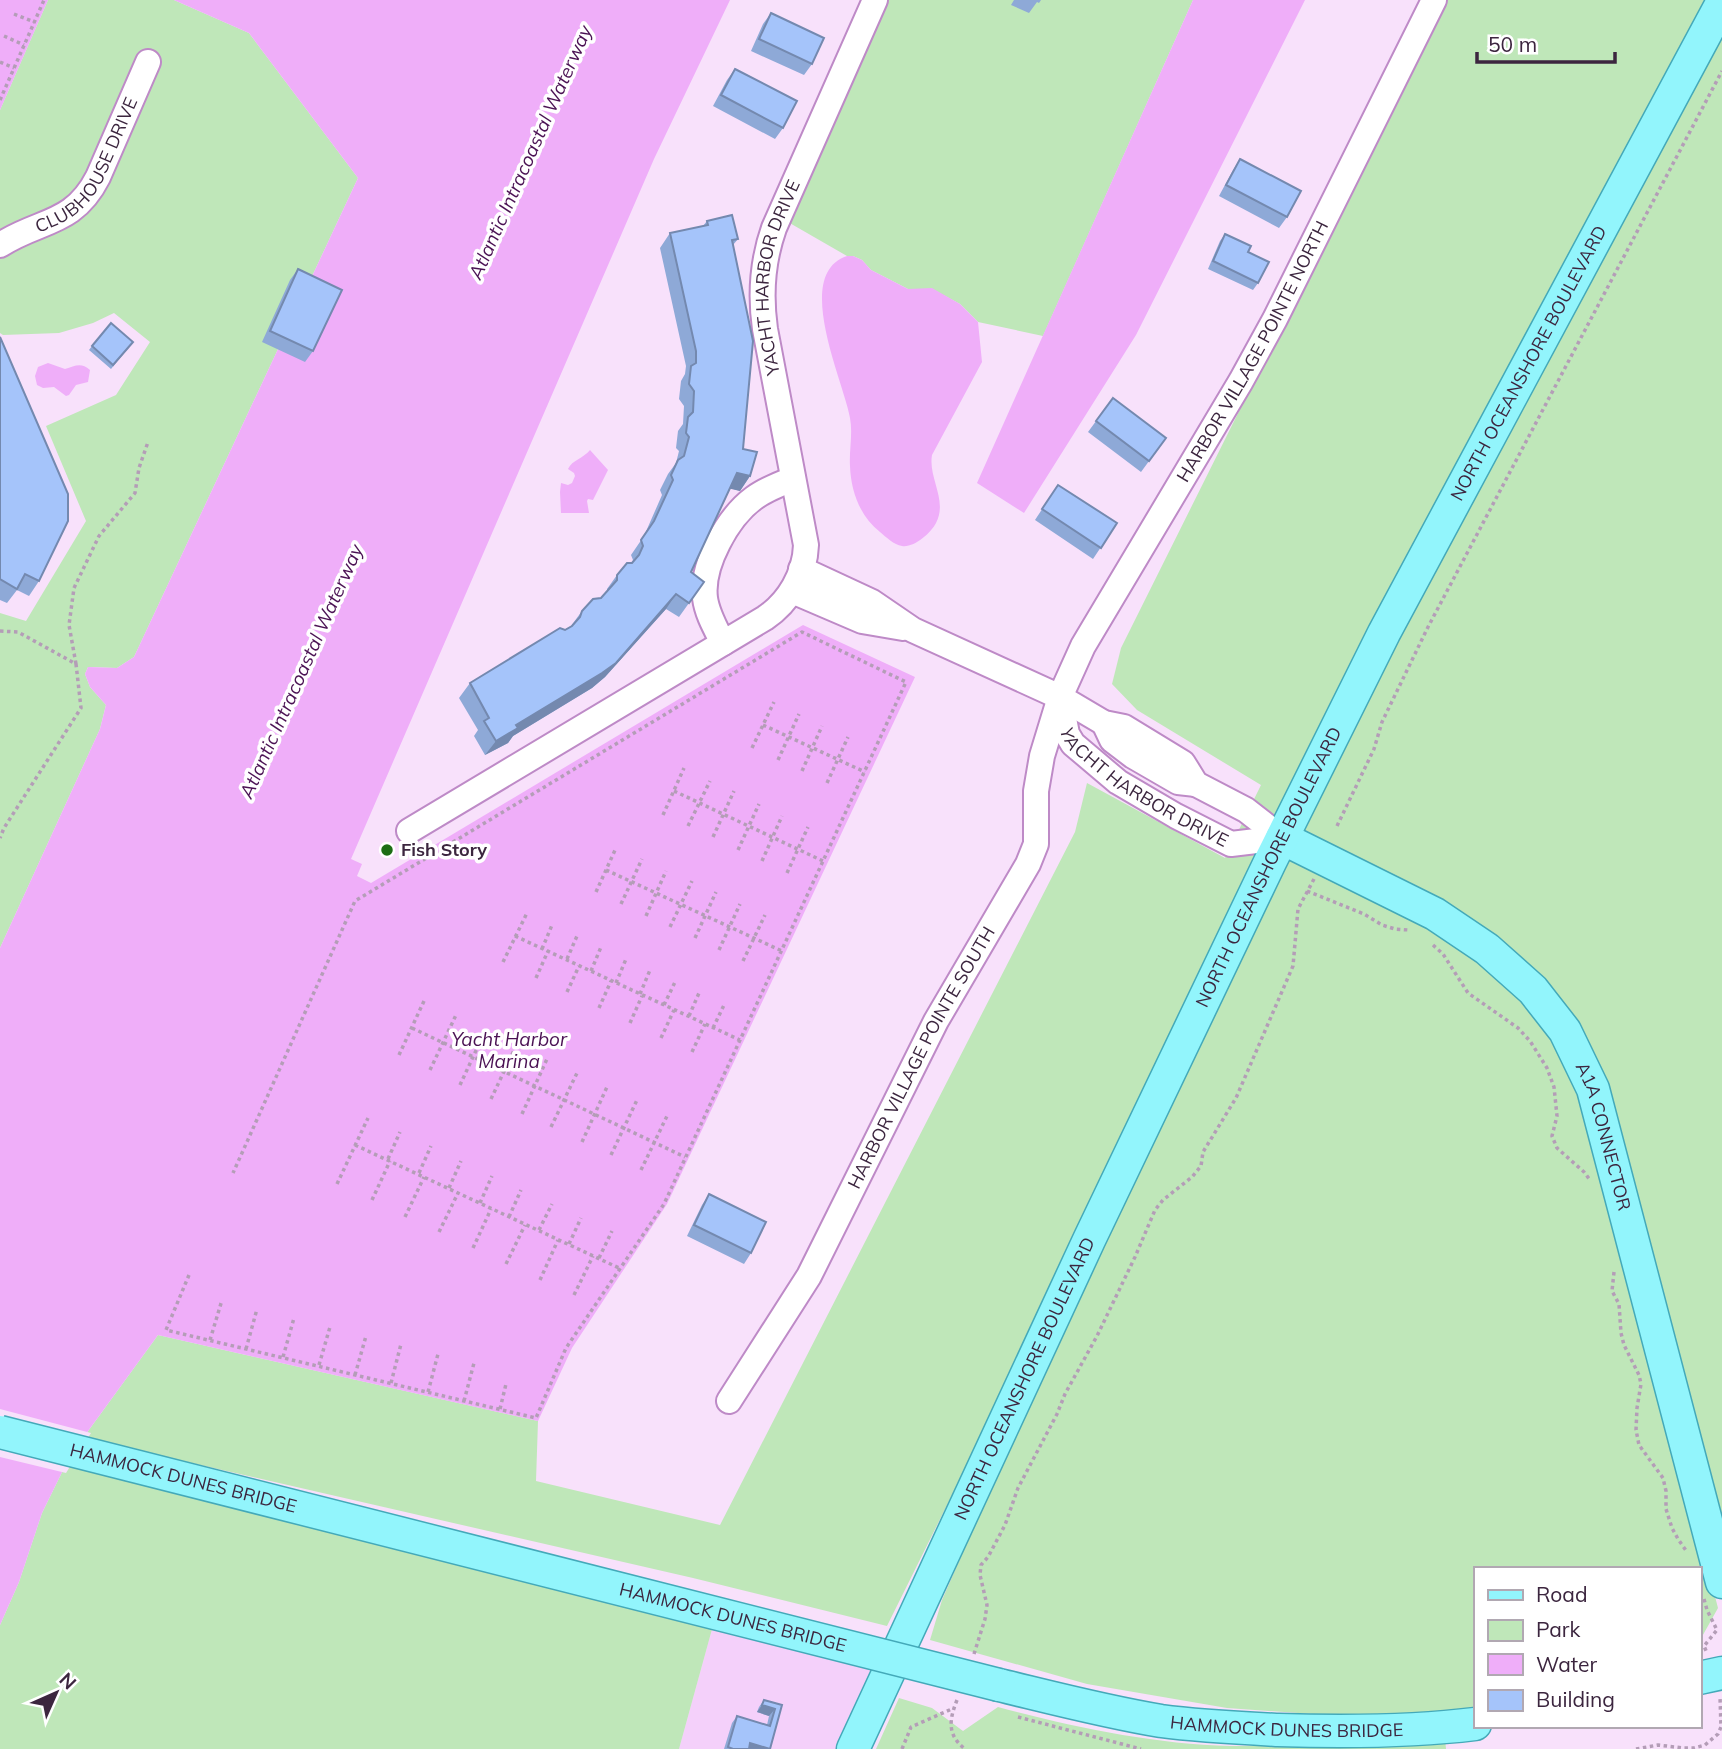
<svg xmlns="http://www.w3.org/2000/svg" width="1722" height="1749" viewBox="0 0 1722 1749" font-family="Mulish,sans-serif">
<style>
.built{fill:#f4d0fa}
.green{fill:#bfe7b9}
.water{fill:#efaef9}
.pier{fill:#f8e1fb}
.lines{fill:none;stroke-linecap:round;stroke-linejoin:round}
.minor-casing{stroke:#be8ac7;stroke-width:28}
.major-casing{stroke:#44a9b9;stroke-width:35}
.path{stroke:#b49db7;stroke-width:3.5;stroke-dasharray:3.5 3.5;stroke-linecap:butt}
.minor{stroke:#fff;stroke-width:24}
.major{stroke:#92f5fc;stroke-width:32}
.major-bridge-casing{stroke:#44a9b9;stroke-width:35;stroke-linecap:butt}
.major-bridge{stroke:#92f5fc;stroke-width:32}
.wall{fill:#8ea9d7}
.shaded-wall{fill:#7489af}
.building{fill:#a5c4fa;stroke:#7489af;stroke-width:2}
.poi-dot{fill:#1d6e15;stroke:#fff;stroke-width:2.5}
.labels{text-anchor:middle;stroke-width:7;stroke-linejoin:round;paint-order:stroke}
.street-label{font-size:18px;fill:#3c263f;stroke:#fff}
.poi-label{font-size:18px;font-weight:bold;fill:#3c263f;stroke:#fff;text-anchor:start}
.water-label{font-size:19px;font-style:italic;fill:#4b1254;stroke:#fff}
</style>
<rect width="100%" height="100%" fill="#f8e1fb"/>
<!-- built -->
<path class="built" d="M714 1622 881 1666 843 1749H679Z"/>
<!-- green -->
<path class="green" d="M48 0H174L249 33 358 178 134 657 117 668 88 667 85 674 90 687 106 705 100 729 0 948V613L26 621 86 521 46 426 116 395 150 342 114 313 93 323 59 333 3 335 0 333V110Z
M871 0H1193L1043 336 978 322 960 304 932 289H908L871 270 862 260 853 256H847L774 214Z
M1444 0H1713L1080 1237 887 1626 693 1578 83 1438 158 1335 538 1421 536 1481 720 1525 1075 832 1087 783 1225 858 1261 785 1137 710 1112 684 1121 648Z
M1722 23V1541L1574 1026 1295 833Z
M1286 852 1429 922 1481 958 1556 1037 1584 1093 1718 1608 1699 1642V1569H1475V1711L1370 1718 1227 1708 1087 1684 930 1640 942 1600 1098 1243Z
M67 1462 714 1622 679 1749H0V1625L19 1582 42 1513Z
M899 1698 932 1708 963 1731 998 1707C1073 1727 1153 1744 1230 1746 1302 1747 1374 1741 1445 1738L1446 1749H876Z"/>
<!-- water -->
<path class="water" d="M0 0H48L0 110Z
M174 0H730L654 159 351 859 362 864 357 876 371 883 803 625 915 677 667 1204 572 1348 538 1421 158 1335 83 1438 67 1462 42 1513 19 1582 0 1625V948L100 729 106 705 90 687 85 674 88 667 117 668 134 657 358 178 249 33Z
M1193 0H1305L1136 335 1024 513 977 483Z
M847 256H853L862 260 871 270 908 289 932 288 960 304 978 322 982 362 932 455C928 478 948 500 936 523 931 533 914 548 902 546 894 545 886 537 880 532 860 516 851 492 850 466 849 450 853 434 850 418 844 382 792 274 847 256Z
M48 363 65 369C75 366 81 362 90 370L88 382 76 385 69 395 66 396 54 387 43 388 37 385 35 376 38 367Z
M590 450 608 470 593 500 588 499 587 501 589 513H561L560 492 561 483 568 485 572 483 575 476 574 473 568 469C572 460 584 458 590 450Z"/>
<!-- pier -->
<path class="pier" d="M0 1409 91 1433 66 1473 0 1457Z"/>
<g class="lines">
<!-- minor casing -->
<g class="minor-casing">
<g id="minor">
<path id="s1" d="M0 245C40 219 73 226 98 177L148 62"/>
<path d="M801 569 872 602 913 630 1060 697 1104 723 1124 727 1183 763 1196 784 1246 810 1282 838"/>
<path d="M792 591 862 621 903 628"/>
<path d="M723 643C716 629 707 614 705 598 701 565 728 517 754 498 766 489 780 484 793 479"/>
<path id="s2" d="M1061 703 1067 734 1073 744 1118 782 1176 816 1231 844 1282 838"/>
<path d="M1104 723 1112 740 1133 756 1178 782 1196 784"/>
<path id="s3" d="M409 831 765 618C789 602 805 574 806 545L765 329C760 294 762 262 774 228L875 0"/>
<path id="s4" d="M729 1401 809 1276 936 1021 1028 864 1036 844V791L1042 756 1060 697 1083 646 1241 381 1275 319 1434 0"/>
</g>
</g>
<!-- major casing -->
<g class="major-casing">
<g id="major">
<path id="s5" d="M1282 838 1435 914 1487 949 1533 990 1565 1031 1593 1089 1722 1582"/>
<path d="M1699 1678 1722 1673"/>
<path id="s6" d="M999 1685C1053 1698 1106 1712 1161 1721 1199 1726 1239 1728 1278 1730 1344 1732 1410 1732 1475 1724"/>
<path id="s7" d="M853 1749 1089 1240 1270 862 1384 633 1722 3"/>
</g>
</g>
<!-- path -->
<path class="path" d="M14 14 34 22
M4 36 24 45
M0 62 14 68
M0 100 44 0
M0 631 18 632 76 664 81 708 4 828 0 838
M76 664 69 625 74 588 99 536 135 493 139 468 148 442
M763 725 865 772
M752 748 774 702
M778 760 799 714
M802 771 822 726
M827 783 848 737
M674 791 823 861
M663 815 684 768
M688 826 710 781
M1337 826 1374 749 1382 722 1428 627 1722 71
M713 837 734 791
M738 850 759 804
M762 861 782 816
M606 870 782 951
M787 873 808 827
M1307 891 1364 914 1382 925 1395 929 1409 930
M596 892 616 848
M621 904 642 859
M646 916 666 871
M670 927 692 881
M515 936 740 1040
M695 938 716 892
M1433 945 1443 954 1468 993 1518 1028 1530 1041 1547 1068 1554 1087 1557 1116 1552 1136 1557 1148 1584 1172 1590 1180
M542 949 552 925
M719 950 740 904
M567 959 577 936
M743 961 765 915
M503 962 527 913
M591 971 601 947
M536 978 548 951
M616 983 626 959
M567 992 579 966
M640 994 650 970
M664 1005 675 982
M599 1008 611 981
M689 1016 699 993
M630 1023 642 996
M412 1028 685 1157
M713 1028 724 1005
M661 1038 674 1010
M692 1052 705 1024
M399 1055 424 1001
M430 1070 456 1015
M460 1085 486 1029
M491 1099 517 1044
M522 1114 547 1059
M551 1127 577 1073
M582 1142 607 1087
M355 1145 619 1268
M611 1155 637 1100
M388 1159 400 1132
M641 1170 667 1116
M419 1173 431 1146
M337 1184 368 1118
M449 1188 461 1161
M372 1200 390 1161
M480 1203 492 1176
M405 1217 424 1177
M509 1217 521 1190
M539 1230 552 1204
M439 1232 458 1193
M569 1244 581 1218
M473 1248 491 1209
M599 1258 612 1231
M506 1264 525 1225
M1614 1272 1612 1291 1619 1304 1621 1333 1624 1345 1639 1375 1641 1384 1637 1408 1636 1430 1639 1445 1663 1478 1666 1491V1509L1672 1528 1678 1539 1687 1552
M189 1275 166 1330 536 1418 566 1348 664 1204 906 682 802 632 355 901 233 1173
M540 1280 558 1240
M574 1295 593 1256
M210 1340 222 1300
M246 1349 257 1309
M283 1357 294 1318
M319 1365 330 1327
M355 1375 366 1336
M391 1383 401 1344
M428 1392 438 1354
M464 1401 474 1363
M500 1409 506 1384
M1704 1599 1707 1610 1717 1630 1704 1646 1707 1653
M974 1654 985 1619 987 1605 980 1575 981 1565 988 1557 1005 1525 1018 1488 1057 1414 1065 1394 1097 1336 1135 1257 1155 1210 1163 1200 1192 1177 1201 1166 1203 1152 1236 1098 1293 966 1298 909 1314 879
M957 1700C949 1720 947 1735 965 1749
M1018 1717 1141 1749
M902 1749 911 1727 954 1708
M1636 1749 1658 1745 1683 1748H1694L1705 1745 1718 1734 1721 1727 1720 1697"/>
<!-- minor -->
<use href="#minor" class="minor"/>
<!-- major -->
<use href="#major" class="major"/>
<!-- major-bridge casing -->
<g class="major-bridge-casing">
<g id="major-bridge">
<path id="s8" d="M0 1432 999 1685"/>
</g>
</g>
<!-- major-bridge -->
<use href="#major-bridge" class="major-bridge"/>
</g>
<!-- wall -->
<path class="wall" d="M1014 0H1041L1039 3 1037 2 1029 13 1011 5Z
M771 13 812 64 804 75 751 51 763 24Z
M735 69 783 128 775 139 713 106 727 80Z
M1240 159 1287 217 1279 228 1219 196 1233 170Z
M707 221 738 239 733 245 743 449 750 476 740 491 730 488 691 572 704 582 679 617 666 609 605 677 592 688 513 736 508 743 485 755 474 736 478 730 459 698 470 683 571 626 582 611 601 598 607 591V589L617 575 632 563 633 560 631 555 644 536 662 495 660 490 668 474 676 463 679 451 676 448 678 431 683 424 684 406 679 399 681 381 685 374 686 366 660 248 670 233 703 226Z
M1225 234 1248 252 1258 283 1253 290 1208 269 1220 241Z
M298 269 313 351 305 362 262 342 290 280Z
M0 337 39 581 29 596 17 590 7 603 0 600Z
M92 346H130L111 369 89 350Z
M1113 398 1166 438 1141 472 1088 432Z
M1058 485 1117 523 1093 559 1035 520Z
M709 1194 751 1253 744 1264 687 1236 702 1205Z
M764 1700 782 1705 769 1749H724L732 1723 737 1716 767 1725 769 1716 757 1712 759 1707Z"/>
<!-- shaded-wall -->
<path class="shaded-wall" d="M737 473 750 476 740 491 727 488Z
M676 594 666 609 605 677 592 688 513 736 508 743 485 755 496 741Z
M762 1705 775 1709 769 1716 757 1712Z
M750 1743 769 1749H746Z"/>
<!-- building -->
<path class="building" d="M771 13 824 38 812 64 759 39Z
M735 69 797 101 783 128 721 95Z
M1240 159 1301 191 1287 217 1226 185Z
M732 215 738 239 732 240 753 341 743 449 757 452 750 476 737 473 691 572 704 582 689 603 676 594 616 663 602 673 516 725 518 728 496 741 484 721 489 718 470 683 560 628 565 630 572 626 580 617 582 611 593 599 601 598 617 580V575L627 563H632L639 555 643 546 641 540 654 521 673 480 671 475 678 460 684 456 689 437 686 433 688 417 693 412 694 391 689 384 691 366 696 363V351L670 233 708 225 707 221Z
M1225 234 1251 246 1248 252 1269 262 1258 283 1213 261Z
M298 269 342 290 313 351 270 331Z
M111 323 133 342 113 365 92 346Z
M0 337 68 494V521L39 581 25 574 17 589 0 579Z
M1113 398 1166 438 1149 461 1096 421Z
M1058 485 1117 523 1101 548 1042 509Z
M709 1194 766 1222 751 1253 694 1225Z
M764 1700 782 1705 770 1749 750 1743 749 1749H733L728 1747 737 1716 770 1726 775 1709 762 1705Z"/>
<!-- markers -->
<circle class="poi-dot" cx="387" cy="850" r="7"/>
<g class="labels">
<!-- street labels -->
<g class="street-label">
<text dy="6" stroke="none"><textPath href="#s1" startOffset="124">CLUBHOUSE DRIVE</textPath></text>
<text dy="6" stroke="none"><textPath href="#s3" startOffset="775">YACHT HARBOR DRIVE</textPath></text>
<text dy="6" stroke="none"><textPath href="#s4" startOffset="1183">HARBOR VILLAGE POINTE NORTH</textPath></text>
<text dy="6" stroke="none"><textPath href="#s7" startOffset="1542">NORTH OCEANSHORE BOULEVARD</textPath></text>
<text dy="6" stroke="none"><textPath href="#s2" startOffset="126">YACHT HARBOR DRIVE</textPath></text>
<text dy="6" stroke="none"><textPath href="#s7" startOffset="975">NORTH OCEANSHORE BOULEVARD</textPath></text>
<text dy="6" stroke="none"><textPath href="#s4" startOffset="394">HARBOR VILLAGE POINTE SOUTH</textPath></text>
<text dy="6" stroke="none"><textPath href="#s5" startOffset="460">A1A CONNECTOR</textPath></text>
<text dy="6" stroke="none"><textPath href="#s7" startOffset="408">NORTH OCEANSHORE BOULEVARD</textPath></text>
<text dy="6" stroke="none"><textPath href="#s8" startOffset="189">HAMMOCK DUNES BRIDGE</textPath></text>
<text dy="6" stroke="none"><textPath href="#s8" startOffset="756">HAMMOCK DUNES BRIDGE</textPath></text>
<text dy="6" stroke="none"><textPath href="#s6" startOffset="292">HAMMOCK DUNES BRIDGE</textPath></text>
</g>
<!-- poi labels -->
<g class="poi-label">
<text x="401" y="856">Fish Story</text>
</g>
<!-- water labels -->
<g class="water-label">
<text transform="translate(530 152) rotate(-66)" y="7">Atlantic Intracoastal Waterway</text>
<text transform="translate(301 671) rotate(-66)" y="7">Atlantic Intracoastal Waterway</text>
<text x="509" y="1046">Yacht Harbor<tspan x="509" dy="22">Marina</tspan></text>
</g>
</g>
<!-- legend -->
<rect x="1474" y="1567" width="228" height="161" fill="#ffffff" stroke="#b1a8b2" stroke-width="2"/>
<rect x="1488" y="1590" width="35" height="10" fill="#92f5fc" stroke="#b1a8b2" stroke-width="2"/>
<text x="1536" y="1602" font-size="21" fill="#3c263f">Road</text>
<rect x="1488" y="1620" width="35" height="21" fill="#bfe7b9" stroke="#b1a8b2" stroke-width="2"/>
<text x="1536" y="1637" font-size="21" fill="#3c263f">Park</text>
<rect x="1488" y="1654" width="35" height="21" fill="#efaef9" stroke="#b1a8b2" stroke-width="2"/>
<text x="1536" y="1672" font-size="21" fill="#3c263f">Water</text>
<rect x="1488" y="1690" width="35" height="21" fill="#a5c4fa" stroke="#b1a8b2" stroke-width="2"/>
<text x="1536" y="1707" font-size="21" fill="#3c263f">Building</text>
<!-- north arrow -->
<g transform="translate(56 1693) rotate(45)" stroke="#ffffff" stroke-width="5" paint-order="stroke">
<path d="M0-5L12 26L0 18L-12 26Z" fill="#3c263f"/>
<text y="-10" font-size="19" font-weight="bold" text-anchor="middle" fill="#3c263f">N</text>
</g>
<!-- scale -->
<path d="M1477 52v10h138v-10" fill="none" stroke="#3c263f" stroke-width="3.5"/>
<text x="1488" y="52" font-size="21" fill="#3c263f" stroke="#ffffff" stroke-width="5" paint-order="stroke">50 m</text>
</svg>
